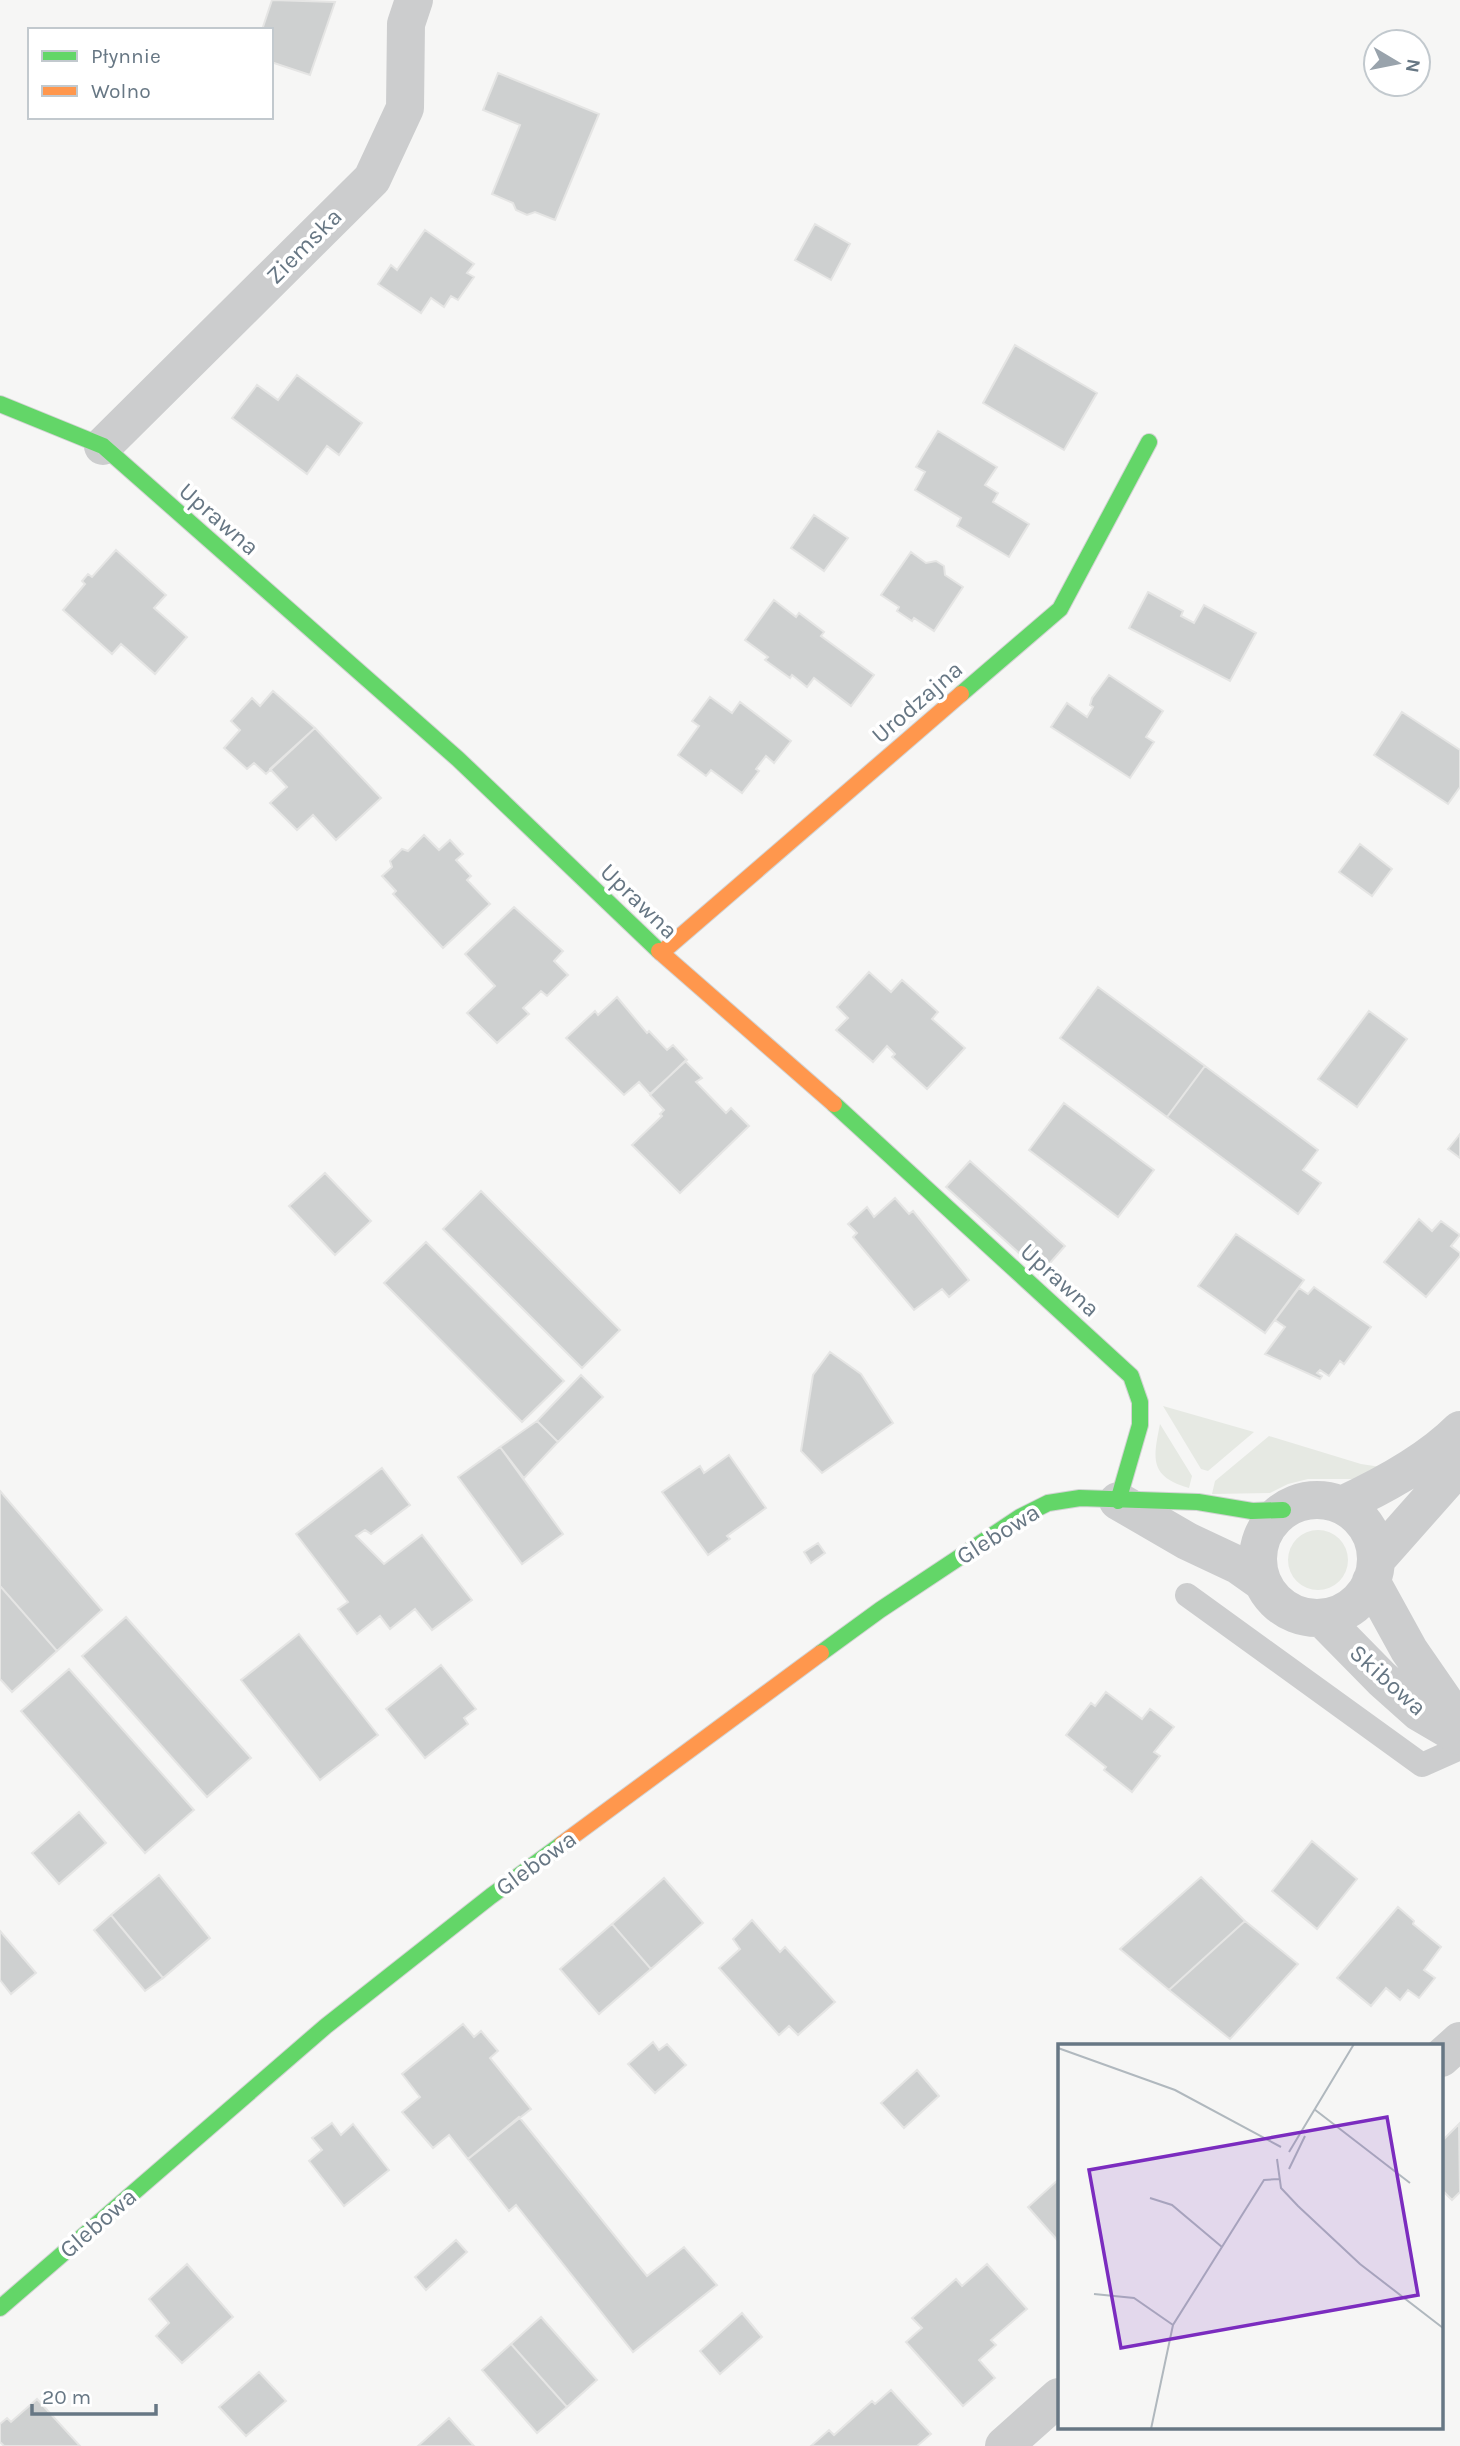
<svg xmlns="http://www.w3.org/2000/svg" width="1460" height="2446" viewBox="0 0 1460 2446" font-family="Karla,sans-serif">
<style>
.green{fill:#e6e9e3}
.building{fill:#ced0d0;stroke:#e5e5e4;stroke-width:2}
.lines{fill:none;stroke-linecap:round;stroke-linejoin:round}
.fast-casing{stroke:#d2d3d3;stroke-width:18}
.slow-casing{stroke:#d2d3d3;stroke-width:18}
.lane{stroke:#cccdce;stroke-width:24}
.street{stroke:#cccdce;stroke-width:38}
.fast{stroke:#63d668;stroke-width:16}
.slow{stroke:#ff974d;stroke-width:16}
.labels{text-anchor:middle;stroke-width:7;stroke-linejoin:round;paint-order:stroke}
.street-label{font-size:24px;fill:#677784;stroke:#fff}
.inset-road{fill:none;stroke:#b0b8be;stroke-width:2}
.view{fill:#7b2cbf;fill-opacity:0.15;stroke:#7b2cbf;stroke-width:3.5}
.inset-edge{fill:none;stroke:#677784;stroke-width:3.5}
</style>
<rect width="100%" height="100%" fill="#f6f6f5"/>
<!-- green -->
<path class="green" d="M1163 1406 1254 1432 1208 1471 1201 1469Z
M1160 1424 1192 1476 1189 1488C1149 1476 1153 1459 1160 1424Z
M1269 1436 1361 1464 1387 1468 1359 1479H1308L1288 1484 1270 1493 1212 1494 1215 1481Z
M1288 1560a30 30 0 1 1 60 0a30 30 0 1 1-60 0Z"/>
<!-- building -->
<path class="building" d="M272 0 335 2 310 75 271 62V30H262Z
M498 73 599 114 555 220 535 212 527 215 516 210 513 203 492 194 520 125 483 110Z
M815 224 850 244 831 280 795 260Z
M425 230 474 264 467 273 474 277 458 300 451 296 444 307 431 298 421 313 378 284 391 265 397 270Z
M1015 345 1097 393 1064 450 983 403Z
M297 375 362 423 339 455 327 446 307 474 232 418 257 385 278 400Z
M938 431 997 467 985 485 998 493 993 502 1029 524 1009 557 957 526 961 518 915 490 925 472 916 467Z
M814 515 848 538 824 571 791 548Z
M116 550 166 595 154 608 187 637 155 674 121 644 112 654 63 610 85 584 82 581 88 574 92 577Z
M911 552 926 563 936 561 944 566 945 575 963 587 934 631 914 618 912 621 897 611 899 607 881 595Z
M1148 592 1183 611 1181 616 1194 623 1204 605 1256 633 1230 681 1129 628Z
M774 600 796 617 799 613 824 632 821 636 874 675 851 706 814 678 807 687 792 675 790 678 765 660 768 657 745 640Z
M1109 675 1163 711 1146 737 1154 742 1130 778 1051 727 1067 703 1087 717 1093 707 1090 705 1092 698Z
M273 691 315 728 266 774 254 763 247 769 224 748 240 730 231 721 252 698 260 706Z
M710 697 732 713 740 702 791 741 774 763 766 756 756 769 759 771 742 793 711 770 706 776 678 755 699 726 692 721Z
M1402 712 1460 750V787L1448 804 1374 755Z
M315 728 381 798 336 840 313 815 297 830 270 803 287 787 270 769Z
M424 835 439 850 450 840 463 854 456 860 471 876 467 880 490 904 443 948 393 894 396 891 382 876 392 867 390 861 402 849 408 851Z
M1360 844 1392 869 1372 896 1339 872Z
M514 907 563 951 554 961 568 975 547 996 541 991 523 1008 529 1014 497 1043 467 1013 495 986 465 954Z
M869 972 891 992 902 980 938 1012 932 1019 965 1048 927 1089 892 1057 895 1054 887 1046 873 1062 836 1030 848 1018 837 1007Z
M1098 987 1205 1066 1167 1117 1060 1038Z
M617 997 647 1033 649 1031 667 1050 673 1045 687 1060 650 1094 639 1082 624 1095 566 1038 595 1011 598 1015Z
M1369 1011 1407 1039 1357 1107 1318 1079Z
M685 1061 702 1078 696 1082 726 1113 731 1108 749 1126 680 1193 632 1145 662 1116 660 1114 664 1110 650 1095Z
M1205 1066 1318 1150 1303 1170 1321 1183 1298 1214 1167 1117Z
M1064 1103 1154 1170 1118 1217 1029 1150Z
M1460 1134V1158L1448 1149Z
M970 1161 1065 1246 1041 1273 946 1187Z
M325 1173 371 1221 335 1255 289 1206Z
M481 1191 620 1330 582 1368 443 1229Z
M895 1198 909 1214 913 1211 969 1280 949 1297 942 1289 914 1310 853 1237 857 1233 848 1224 867 1207 874 1217Z
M1419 1219 1432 1231 1441 1221 1460 1235 1451 1246 1460 1253V1256L1426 1297 1384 1262Z
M1236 1234 1304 1280 1265 1333 1198 1286Z
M426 1242 564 1381 522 1422 384 1283Z
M1314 1287 1371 1327 1344 1364 1340 1361 1329 1376 1320 1370 1317 1373 1322 1376 1320 1379 1265 1354 1285 1327 1275 1320 1299 1288 1308 1294Z
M830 1352 861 1374 893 1423 822 1473 801 1451 813 1375Z
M581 1375 603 1397 558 1442 537 1421Z
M537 1421 558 1442 524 1478 500 1447Z
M500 1447 563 1534 522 1564 458 1477Z
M729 1455 766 1508 727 1536 730 1539 708 1555 662 1492 700 1466 704 1473Z
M382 1468 410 1505 371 1534 365 1530 356 1536 384 1564 422 1535 472 1600 432 1630 415 1609 390 1629 380 1616 357 1634 338 1609 348 1602 296 1534Z
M0 1491 102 1610 57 1651 0 1586Z
M818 1543 825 1553 811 1563 804 1552Z
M0 1586 57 1651 12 1692 0 1679Z
M126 1617 251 1758 207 1797 82 1656Z
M299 1634 378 1735 320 1780 241 1680Z
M441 1665 476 1709 464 1718 468 1724 425 1758 386 1709Z
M69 1669 194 1810 145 1853 21 1711Z
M1106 1692 1142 1719 1150 1709 1174 1727 1154 1752 1160 1756 1132 1792 1104 1770 1106 1767 1066 1735 1091 1703 1095 1706Z
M79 1812 106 1843 59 1884 32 1853Z
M1312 1841 1357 1879 1317 1929 1272 1891Z
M159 1875 210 1938 163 1978 111 1915Z
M1201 1877 1245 1921 1169 1990 1120 1949Z
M664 1878 703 1923 651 1969 612 1924Z
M1398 1907 1414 1921 1413 1924 1441 1947 1424 1970 1435 1978 1419 1998 1408 1990 1400 2000 1386 1988 1371 2006 1337 1978Z
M111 1915 163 1978 145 1991 94 1930Z
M752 1920 780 1952 785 1947 835 2002 798 2035 789 2026 779 2035 719 1968 740 1949 733 1939Z
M1245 1921 1298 1964 1230 2039 1169 1990Z
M612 1924 651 1969 599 2014 560 1969Z
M0 1931 36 1973 11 1994 0 1980Z
M463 2024 474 2037 481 2031 498 2051 490 2058 531 2109 468 2159 449 2135 433 2148 402 2112 420 2097 402 2074Z
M653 2042 659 2050 667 2044 686 2065 655 2093 628 2064Z
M917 2070 939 2096 904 2128 881 2103Z
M519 2117 647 2276 684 2247 717 2285 633 2352 516 2205 509 2211 468 2159Z
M332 2123 341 2135 353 2124 389 2170 344 2206 309 2161 322 2150 312 2138Z
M1459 2124 1460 2192 1452 2200 1441 2189V2142Z
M1059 2179V2242L1028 2207Z
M456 2240 467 2252 426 2290 415 2277Z
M187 2264 233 2317 182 2363 156 2336 169 2323 149 2299Z
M987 2264 1027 2309 991 2340 996 2345 979 2360 995 2378 963 2406 906 2342 922 2328 912 2318 956 2279 962 2286Z
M742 2313 762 2337 720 2374 700 2351Z
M541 2317 597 2380 567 2407 511 2344Z
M511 2344 567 2407 537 2433 482 2370Z
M259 2372 286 2401 246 2436 219 2407Z
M891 2390 931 2434 917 2446H811L829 2430 834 2435 872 2401 875 2404Z
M37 2399 80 2446H4L0 2442V2424L7 2418 11 2422Z
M449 2418 474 2446H418Z"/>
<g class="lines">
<!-- fast casing -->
<g class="fast-casing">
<path id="fast" d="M0 404 103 446 458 759 659 951
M961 694 1060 609 1149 442
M834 1104 1131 1376 1140 1402V1425L1118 1501
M821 1653 880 1610 1020 1517 1048 1503 1080 1498 1198 1502 1252 1511 1283 1510
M0 2308 326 2026 491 1896 562 1844"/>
</g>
<!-- slow casing -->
<g class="slow-casing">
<path id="slow" d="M659 951 834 1104
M661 953 961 694
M562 1844 821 1653"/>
</g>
<!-- lane -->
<path class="lane" d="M1187 1595 1422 1765 1460 1748"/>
<!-- street -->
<path class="street" d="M103 446 372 179 405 108 406 24 414 0
M1258 1559a59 59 0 1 1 118 0a59 59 0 1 1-118 0Z
M1118 1501 1187 1541 1238 1565 1262 1582
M1342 1505C1383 1486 1428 1462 1460 1430
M1376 1560 1460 1465
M1371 1581 1409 1650 1460 1724
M1322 1618 1382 1679 1419 1712 1460 1736
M1441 2058 1460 2041
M1004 2446 1059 2397"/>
<!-- fast -->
<use href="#fast" class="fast"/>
<!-- slow -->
<use href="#slow" class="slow"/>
</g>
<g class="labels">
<!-- street labels -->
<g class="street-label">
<text transform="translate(304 246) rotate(-45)" y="8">Ziemska</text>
<text transform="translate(219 519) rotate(41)" y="8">Uprawna</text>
<text transform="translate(917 702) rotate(-41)" y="8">Urodzajna</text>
<text transform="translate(639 901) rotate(44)" y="8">Uprawna</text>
<text transform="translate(1060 1280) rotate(42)" y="8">Uprawna</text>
<text transform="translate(998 1534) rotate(-32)" y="8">Glebowa</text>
<text transform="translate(1388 1680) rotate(42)" y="8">Skibowa</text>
<text transform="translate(536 1863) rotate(-36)" y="8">Glebowa</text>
<text transform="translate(98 2223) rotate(-41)" y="8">Glebowa</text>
</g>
</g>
<!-- overview -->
<g transform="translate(1058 2044)">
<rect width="385" height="385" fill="#f6f6f5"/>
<path class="inset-road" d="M0 4 117 46 223 103M256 65 352 139M231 108 296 0M219 115 223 144 240 162 302 220 385 284M231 125 247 92M92 154 114 161 164 203M36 250 76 254 115 281M93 385 115 281 206 136 221 135"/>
<path class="view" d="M329 73 360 251 63 304 31 126Z"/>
<rect width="385" height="385" class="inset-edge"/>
</g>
<!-- legend -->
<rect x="28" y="28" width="245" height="91" fill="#ffffff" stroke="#c2c9ce" stroke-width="2"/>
<rect x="42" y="51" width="35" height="10" fill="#63d668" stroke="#c2c9ce" stroke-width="2"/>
<text x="91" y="63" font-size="21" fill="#677784">Płynnie</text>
<rect x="42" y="86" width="35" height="10" fill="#ff974d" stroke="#c2c9ce" stroke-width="2"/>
<text x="91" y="98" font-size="21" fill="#677784">Wolno</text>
<!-- north arrow -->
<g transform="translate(1397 63) rotate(100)"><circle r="33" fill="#ffffff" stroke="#c2c9ce" stroke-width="2"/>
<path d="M0-5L12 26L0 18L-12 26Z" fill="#99a3ac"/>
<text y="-10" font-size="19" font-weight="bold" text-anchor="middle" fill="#677784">N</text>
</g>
<!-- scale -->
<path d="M32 2404v10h124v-10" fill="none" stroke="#677784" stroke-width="3.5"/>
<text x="42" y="2404" font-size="21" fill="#677784" stroke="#ffffff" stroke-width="5" paint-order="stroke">20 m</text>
</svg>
